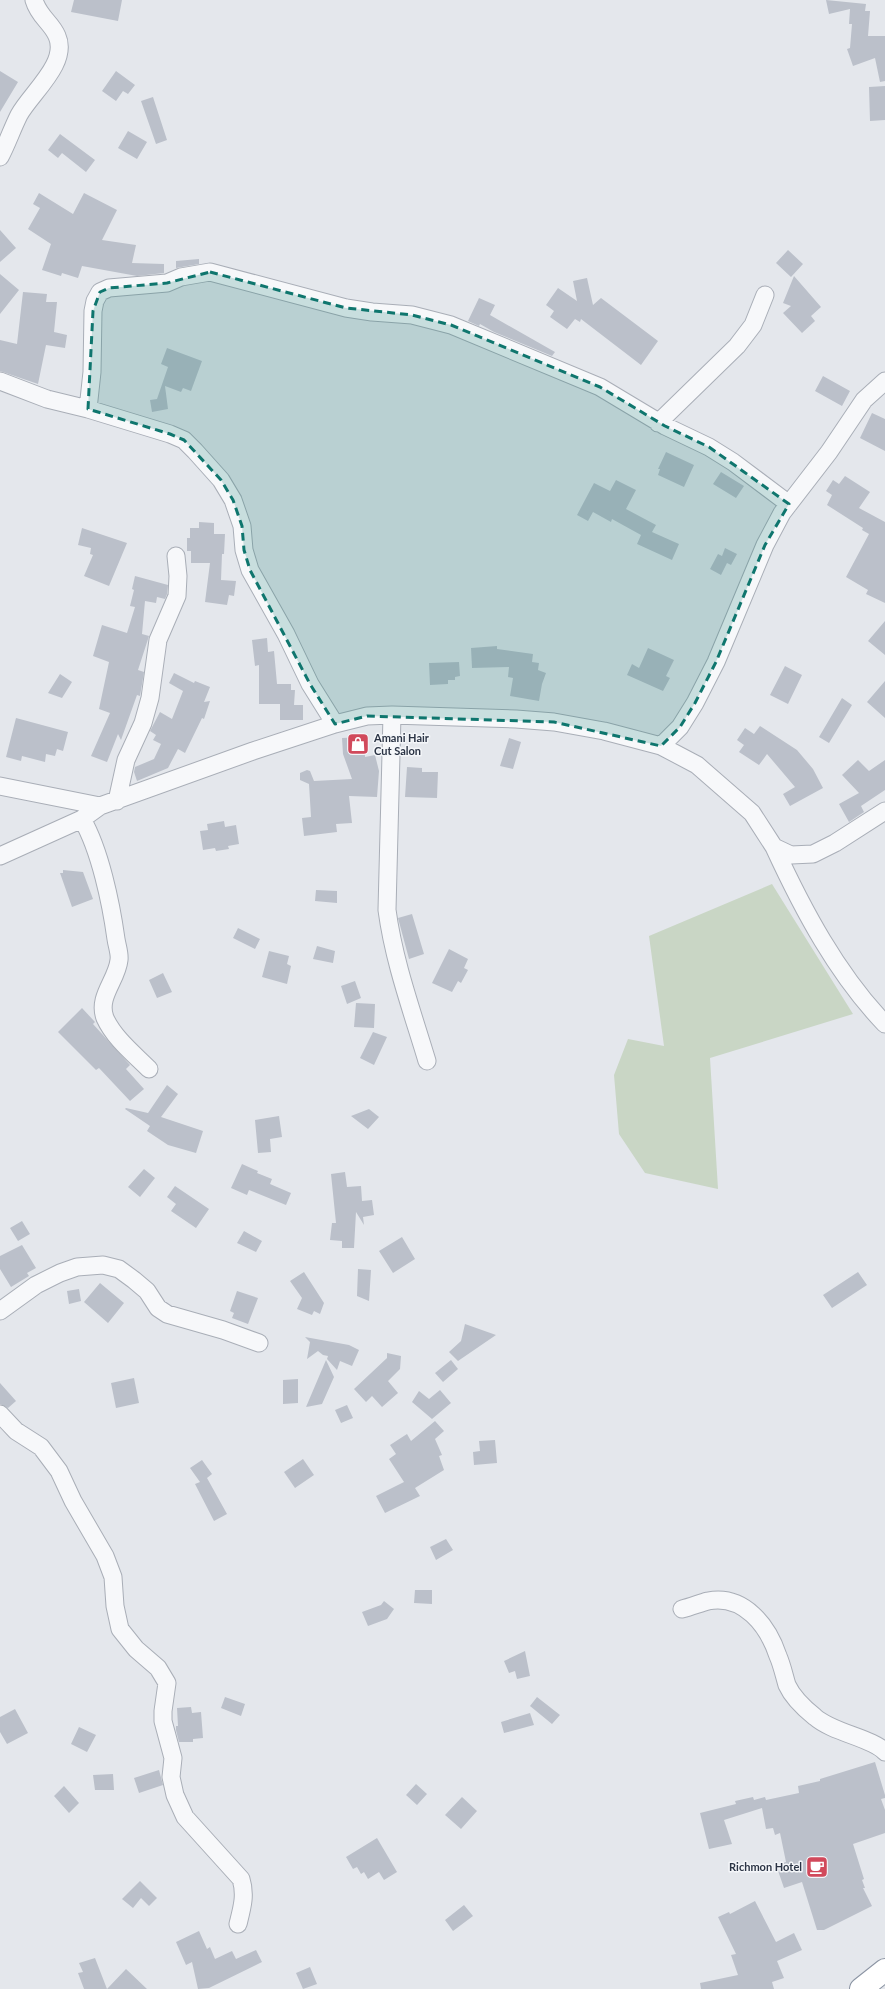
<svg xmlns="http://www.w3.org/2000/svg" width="885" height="1989" viewBox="0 0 885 1989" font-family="Lato,sans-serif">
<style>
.green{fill:#c9d6c5}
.building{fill:#bbc0ca}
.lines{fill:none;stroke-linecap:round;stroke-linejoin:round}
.street-casing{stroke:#a9aeb7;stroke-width:19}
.highway-casing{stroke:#8b94a3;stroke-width:24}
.street{stroke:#f7f8fa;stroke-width:17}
.highway{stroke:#fff;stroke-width:22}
.marked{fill:#0f766e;fill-opacity:0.2;stroke:#0f766e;stroke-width:3;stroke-dasharray:8 5;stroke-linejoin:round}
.labels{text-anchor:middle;stroke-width:3;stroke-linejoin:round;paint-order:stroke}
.poi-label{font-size:11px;font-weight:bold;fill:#2b3445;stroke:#f4f6f9;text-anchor:start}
</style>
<rect width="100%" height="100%" fill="#e4e7ec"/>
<!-- green -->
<path class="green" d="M772 884 853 1014 710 1058 718 1189 645 1173 619 1134 614 1075 628 1039 664 1046 649 936Z"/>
<!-- building -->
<path class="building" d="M74 0H122L118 21 71 12Z
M826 0 866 4 865 11H870L868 36H885V81L880 82 875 58 853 66 847 49 850 48 852 24H849L850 9 829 14Z
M0 71 18 82 0 112Z
M116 71 135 85 128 94 123 91 116 101 102 91Z
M885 86V120L870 121 869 87Z
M153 97 167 140 156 144 141 101Z
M128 131 147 142 137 159 118 148Z
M60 134 95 160 86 172 62 153 58 158 48 150Z
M39 193 73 214 84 193 117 210 102 240 136 245 132 263 164 264V273L137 276 82 266 78 278 62 273 61 276 42 270 51 244 28 229 40 208 33 204Z
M0 230 16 248 0 262Z
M788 250 803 264 791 277 776 263Z
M199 259V264L176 268V261Z
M0 274 19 290 0 314Z
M794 276 821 307 811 316 815 321 802 333 783 313 791 306 783 303Z
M587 278 593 305 601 298 658 341 641 365 581 319 580 322 575 319 567 329 550 317 554 311 546 305 558 288 577 301 573 281Z
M23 292 47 294 46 302H57L54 332 67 335 65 348 46 345 38 384 0 371V340L17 344Z
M479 298 495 305 490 315 555 352 552 356 494 332 480 324 479 326 468 321Z
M167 348 202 361 191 391 183 388 181 392 165 386 168 409 152 412 150 400 157 399 168 367 161 364Z
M823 376 850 391 842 406 815 391Z
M872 413 885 419V451L860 438Z
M666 452 694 465 684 487 658 475 660 469H658Z
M721 472 744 486 736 498 713 484Z
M845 476 870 492 859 508 885 522V603L866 594 868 590 846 577 869 534 862 530 863 528 827 505 832 495 826 491 833 480 839 484Z
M616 480 636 490 626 509 656 525 652 532 679 544 672 560 637 544 641 535 612 519 611 522 593 512 588 521 577 515 594 483 610 491Z
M199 522 214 523V534H225L224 554H222L221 580 236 581 234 596 229 595 227 605 205 602 210 563H191V551H187V538H190V528H199Z
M82 528 127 543 109 586 84 576 93 555 90 554 91 548 78 545Z
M725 548 737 554 731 565 727 563 721 575 710 569 718 554 722 556Z
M135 576 168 585 167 594 165 599 157 597 156 603 145 601 142 634 149 636 138 670 144 672 140 696 137 695 121 740 118 734 107 762 91 756 110 713 99 709 109 662 93 656 102 625 127 633 135 607 130 606 134 590 132 589Z
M885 621V655L868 641Z
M267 638 268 652 274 651 277 684H291V690H295L294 705H303V720H280V704H259V665L255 666 252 640Z
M497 646V649L533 654 532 662 539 663 538 670 546 673 542 684 539 701 510 696 513 678 508 677 509 667 472 668 471 648Z
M648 648 674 660 666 676 670 678 663 691 627 675 632 664 639 668Z
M459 662 460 676 455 677V680H448V684L430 685 429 663Z
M785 666 802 675 788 704 770 695Z
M174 673 194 683 195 681 210 687 204 702 210 701 204 719 202 718 185 753 178 749 168 768 137 781 134 772 135 767 154 759 161 744 153 740 156 735 150 731 160 712 172 719 183 691 169 683Z
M60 674 72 682 62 698 48 693Z
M885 681V718L867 702Z
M842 698 852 705 829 743 819 737Z
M16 718 68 732 63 751 57 749 55 756 46 754 45 762 22 756 21 761 6 757Z
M760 726 797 750 813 769 823 788 790 806 783 794 795 787 767 754 759 765 739 752 744 745 737 740 745 728 754 734Z
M364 737 365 757 375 755 379 771 377 797 349 796 352 823 336 824 337 832 304 836 302 818 311 817 309 784 300 780V773L307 770 310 771 314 781 352 779 343 754 342 738Z
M509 738 521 742 513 769 500 766Z
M858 760 869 771 885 760V790L861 806 864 812 849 822 839 804 859 793 842 775Z
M407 767 422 768V772H438L437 798 405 797Z
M224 821 225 827 236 825 239 844 228 846 229 849 216 851 215 848 203 850 200 831 208 830 207 824Z
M63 870 83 872 93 899 72 907 60 873H63Z
M316 890 337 891V903L315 901Z
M412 914 424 954 409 959 398 918Z
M238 928 260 939 255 949 233 938Z
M317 946 335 951 333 963 313 959Z
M449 949 468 959 464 968 468 970 461 983 458 981 452 992 432 983Z
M269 951 289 956 287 964 291 966 287 984 262 977Z
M163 973 172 992 157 998 149 980Z
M355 981 361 998 347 1004 341 986Z
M356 1003 375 1004 374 1028 354 1027Z
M82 1008 95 1022 93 1024 130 1065 126 1069 144 1089 130 1101 99 1068 96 1070 58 1032Z
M373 1032 387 1037 374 1065 360 1058Z
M167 1085 178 1094 161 1117 203 1131 196 1153 168 1145 147 1131 150 1126 125 1109 126 1108 148 1113Z
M369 1109 379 1117 368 1129 351 1116Z
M279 1116 282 1137 270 1139 271 1152 258 1153 255 1120Z
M242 1164 258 1171 257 1173 272 1179 270 1184 291 1193 286 1205 249 1190 247 1195 231 1188Z
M144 1169 155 1178 140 1197 128 1187Z
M345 1172 347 1187 361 1186 362 1201 372 1200 374 1215 363 1217 364 1225 356 1212 354 1248H342V1241L330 1240 332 1223H336L331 1174Z
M175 1186 209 1209 196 1228 171 1211 176 1204 167 1197Z
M22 1221 30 1234 18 1241 10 1228Z
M244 1231 262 1241 256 1252 237 1243Z
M402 1237 415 1259 393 1273 379 1251Z
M22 1245 36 1268 27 1273 29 1276 11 1287 0 1269V1256Z
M358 1269 371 1270 369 1301 357 1296Z
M304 1272 324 1303 320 1314 314 1311 312 1315 297 1309 302 1298 290 1281Z
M858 1272 867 1285 832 1308 823 1295Z
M100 1283 124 1303 108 1323 84 1302Z
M79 1289 81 1301 69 1304 67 1291Z
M237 1291 258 1298 248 1324 232 1318 234 1313 230 1311Z
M465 1324 496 1335 458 1361 449 1352 461 1341Z
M305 1337 349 1345 359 1350 352 1366 340 1361 337 1370 327 1359 328 1356 323 1355 318 1351 307 1359 310 1342Z
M387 1353 401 1356 400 1369 388 1381 398 1393 382 1407 372 1396 366 1402 354 1389 387 1358Z
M326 1360 334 1377 322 1404 306 1407Z
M451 1360 458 1369 443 1382 435 1373Z
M134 1378 139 1403 116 1408 111 1383Z
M298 1379V1403L283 1404V1380Z
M0 1383 16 1401 8 1408 0 1404Z
M440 1390 451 1403 432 1419 412 1402 419 1391 429 1399Z
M347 1405 353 1418 341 1423 335 1410Z
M435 1421 444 1431 435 1439 442 1455 439 1456 444 1470 415 1488 420 1496 385 1513 376 1496 404 1482 389 1459 396 1454 390 1445 407 1434 411 1441Z
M495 1440 497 1463 474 1465 473 1452 480 1451 479 1441Z
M303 1459 314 1475 295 1488 284 1472Z
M202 1460 212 1474 207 1478 227 1514 214 1521 195 1484 200 1482 190 1468Z
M446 1539 453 1550 436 1560 430 1547Z
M415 1590H432V1604L414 1603Z
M384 1601 394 1609 387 1619 368 1626 362 1612 381 1605Z
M525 1651 530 1676 517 1679 515 1671 509 1673 504 1661Z
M225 1697 245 1704 241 1716 221 1708Z
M537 1697 560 1715 552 1724 530 1706Z
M191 1707 192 1713 201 1712 203 1738 193 1739V1742H179L176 1730V1726H178L177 1708Z
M15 1709 28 1733 7 1744 0 1732V1717Z
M530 1713 534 1725 504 1733 501 1722Z
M79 1727 96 1735 87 1752 71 1744Z
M875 1762 885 1795V1798L881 1799 885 1810V1833L853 1844 864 1879 862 1880 865 1888H863L872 1906 824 1930H817L802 1882 784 1888 776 1865 786 1862 780 1833 775 1835 773 1828 766 1829 762 1808 724 1820 732 1844 709 1849 700 1813 736 1804 735 1801 753 1797 754 1800 765 1797 766 1800 799 1793 798 1786 820 1781V1779Z
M159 1770 163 1785 139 1793 134 1778Z
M113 1774 114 1790H95L93 1775Z
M416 1784 427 1794 417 1805 406 1795Z
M64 1786 79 1803 69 1813 54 1796Z
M462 1797 477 1811 461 1829 445 1815Z
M377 1838 397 1872 384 1880 379 1872 368 1879 364 1872 361 1874 357 1867 353 1869 346 1857Z
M140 1881 157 1898 149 1906 141 1898 133 1908 122 1899Z
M755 1901 776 1942 794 1933 802 1950 777 1961 784 1978 772 1982 774 1989H701L700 1983 738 1975 731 1955 736 1954 718 1917 729 1912 730 1914Z
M464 1905 473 1916 453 1931 445 1920Z
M199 1931 207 1949 210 1947 215 1959 232 1951 236 1959 256 1950 262 1962 209 1988 198 1989 192 1962 186 1965 176 1942Z
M95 1958 107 1989H84L78 1973 83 1972 79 1963Z
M310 1967 317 1984 303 1989 296 1973Z
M126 1969 147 1989H107Z"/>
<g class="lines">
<!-- street casing -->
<g class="street-casing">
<path id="street" d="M0 157C7 144 12 129 19 115 31 93 69 63 57 36 51 22 39 17 34 0
M0 381 47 399 88 409 170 434 184 440 195 451 221 480 233 500 242 526 244 550 250 570 286 634 310 684 335 724
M88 409 92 372 93 311 95 301 100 292 109 288 167 283 181 277 210 272 346 308 372 312 412 315 451 325 600 387 665 426 709 447 733 462 789 504
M658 423 737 346 753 325 765 295
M392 715 387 910C394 962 412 1011 427 1061
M661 746 680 727 695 703 716 662 765 545 782 513 829 452 864 400 885 381
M0 786 100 806
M117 801 126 760 143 723 150 698 158 640 177 596 178 576 176 556
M82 819C100 850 111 903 116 939 117 946 120 954 119 960 117 980 97 997 105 1018 114 1038 134 1054 149 1069
M774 847C803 910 837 974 885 1024
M0 856 82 819 100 806 253 751 335 724 367 716 392 715 516 719 554 722 604 731 661 746 697 765 752 813 774 847 791 855 813 854 835 843 885 811
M0 1311 36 1285 60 1273 77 1267 103 1265 119 1269 134 1280 147 1291 158 1308 167 1314 223 1330 259 1343
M0 1414 16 1431 41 1447 59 1471 73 1501 105 1556 113 1577 115 1606 120 1629 136 1649 158 1668 167 1683 163 1711V1721L173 1758 171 1777 175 1795 185 1817 241 1879C246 1895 242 1908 238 1924
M682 1609C691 1607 700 1603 708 1601 744 1594 768 1626 778 1656 782 1665 784 1675 787 1685 792 1696 805 1709 815 1717 833 1733 873 1738 885 1752"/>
</g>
<!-- highway casing -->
<g class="highway-casing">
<path id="highway" d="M861 1989 885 1970"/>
</g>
<!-- street -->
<use href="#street" class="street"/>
<!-- highway -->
<use href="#highway" class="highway"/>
</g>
<!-- marked area -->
<path class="marked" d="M210 272 346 308 412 315 451 325 600 387 665 426 709 447 789 504 765 545 716 662 695 703 680 727 661 746 554 722 367 716 335 724 310 684 250 570 244 550 242 526 233 500 221 480 184 440 170 434 88 409 93 311 100 292 109 288 167 283Z"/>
<!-- icons -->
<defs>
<g id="shop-square" transform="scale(1.15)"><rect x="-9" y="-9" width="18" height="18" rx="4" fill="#d1495b" stroke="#f4f6f9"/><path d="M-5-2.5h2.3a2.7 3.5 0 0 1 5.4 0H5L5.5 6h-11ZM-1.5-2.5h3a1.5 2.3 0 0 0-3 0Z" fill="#fff"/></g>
<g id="cafe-square" transform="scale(1.15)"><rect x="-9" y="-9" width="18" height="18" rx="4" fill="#d1495b" stroke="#f4f6f9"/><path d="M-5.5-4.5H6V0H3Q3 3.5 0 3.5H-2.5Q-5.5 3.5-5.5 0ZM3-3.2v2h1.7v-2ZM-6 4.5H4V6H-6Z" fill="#fff"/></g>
</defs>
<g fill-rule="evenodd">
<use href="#shop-square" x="358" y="744"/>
<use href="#cafe-square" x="817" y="1867"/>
</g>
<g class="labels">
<!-- poi labels -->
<g class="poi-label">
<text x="374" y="742">Amani Hair<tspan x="374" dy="13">Cut Salon</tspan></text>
<text x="802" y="1871" text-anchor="end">Richmon Hotel</text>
</g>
</g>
</svg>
